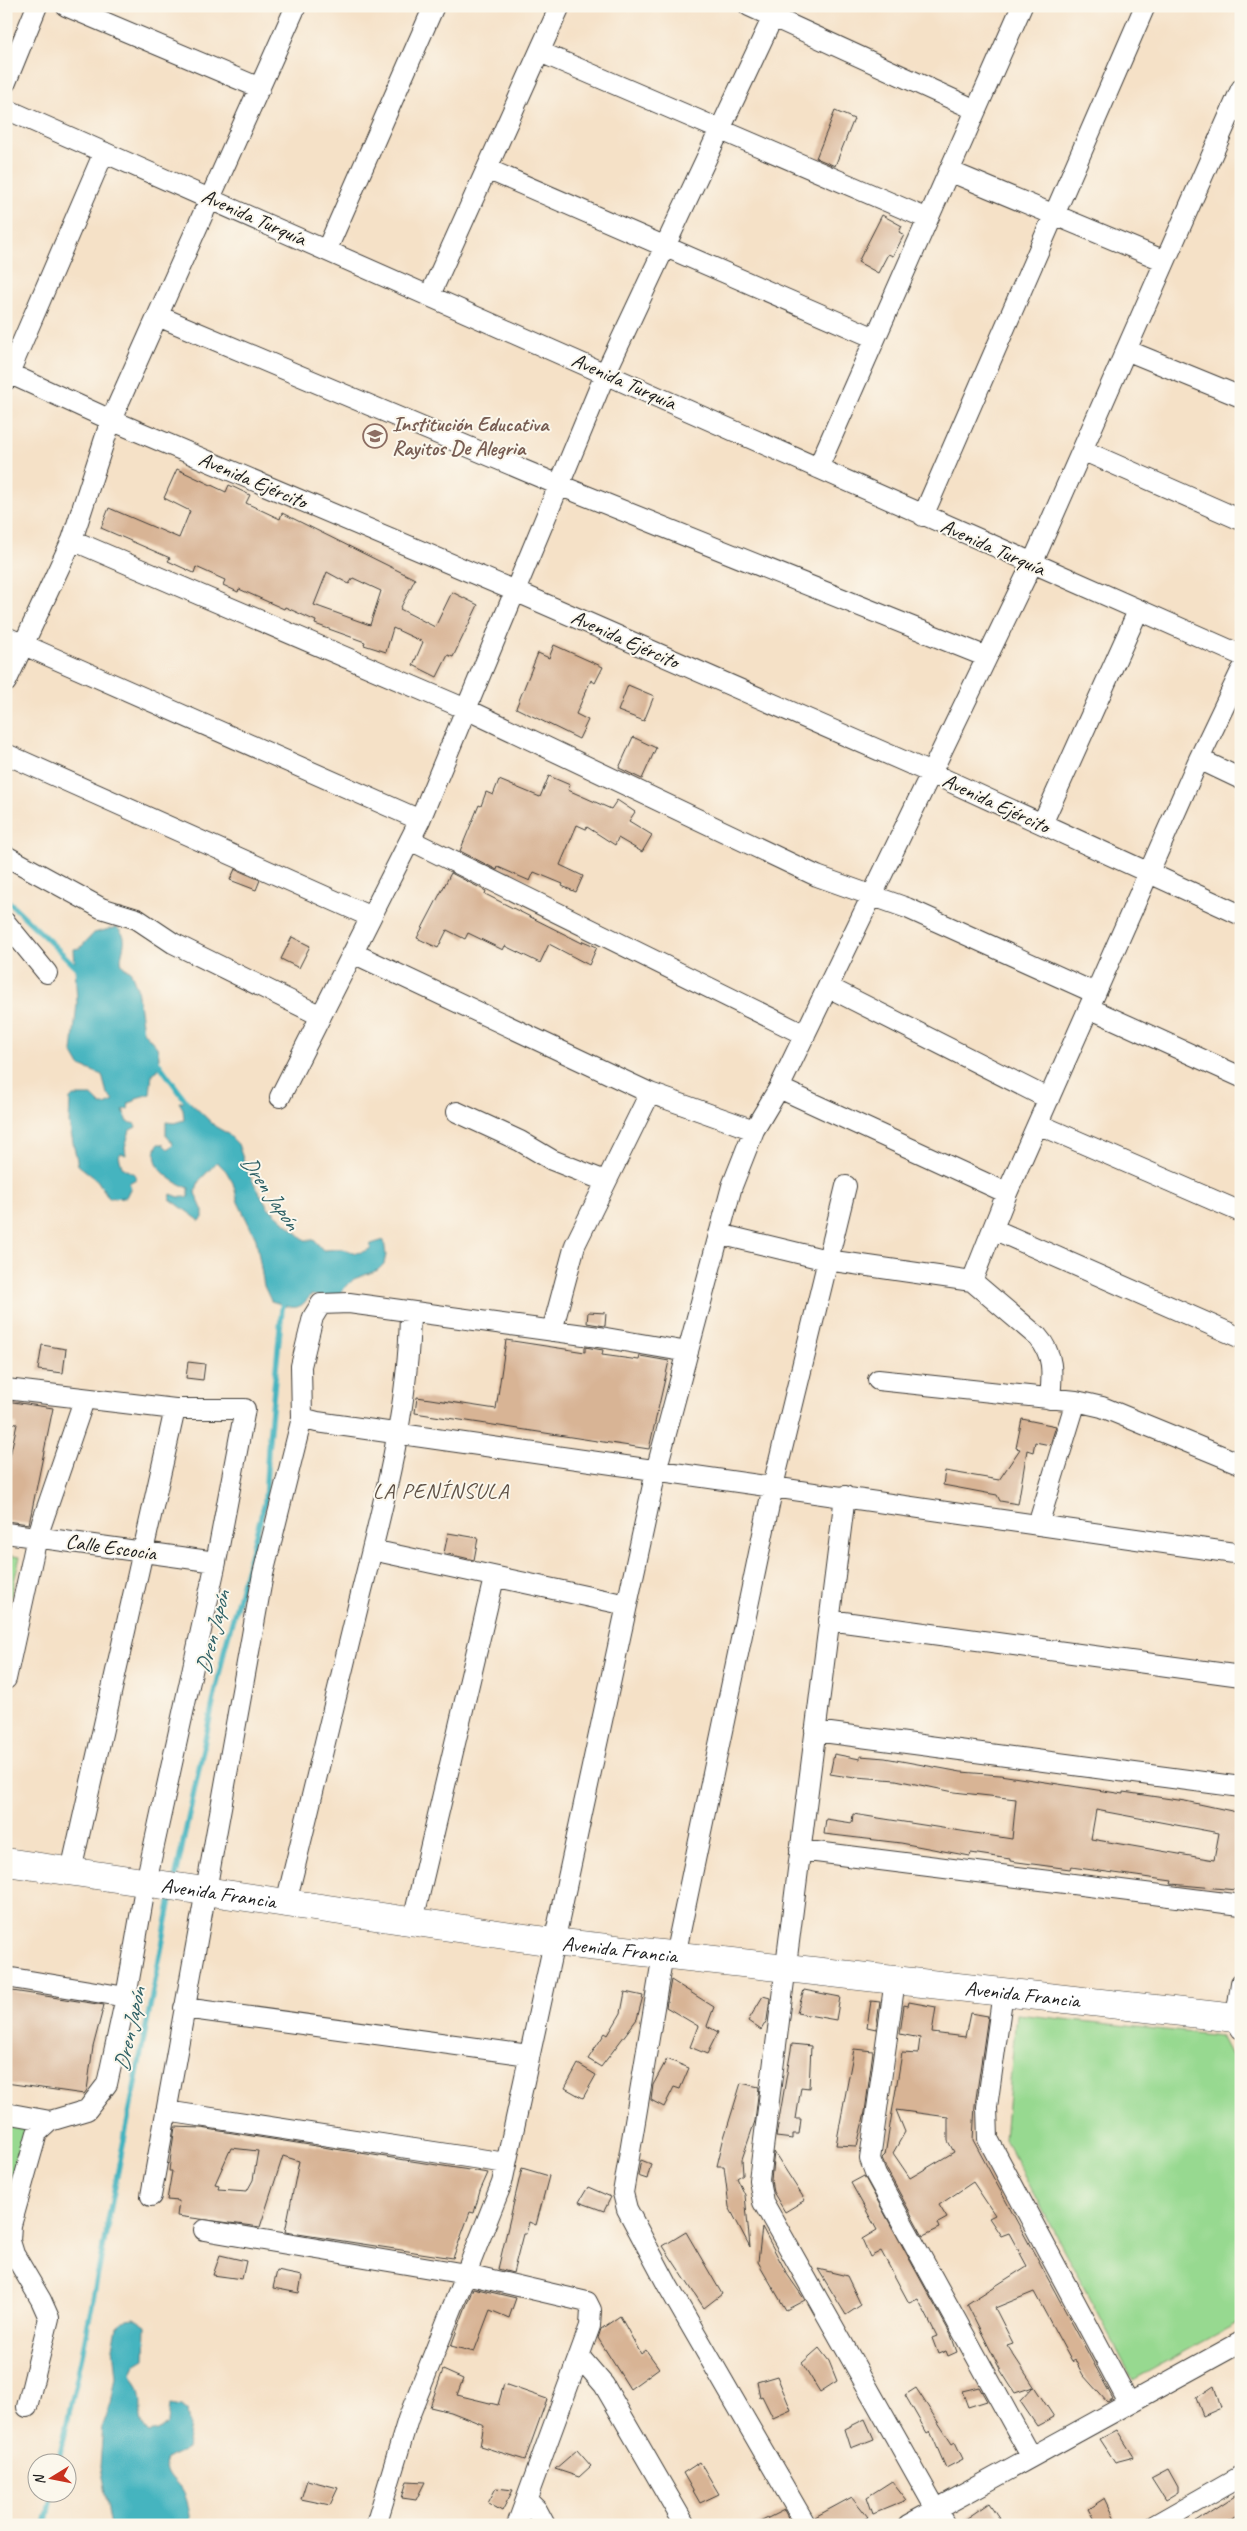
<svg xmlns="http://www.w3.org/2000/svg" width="1247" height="2531" viewBox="0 0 1247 2531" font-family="Caveat,sans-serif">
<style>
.green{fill:#97d990;stroke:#5a7a56}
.water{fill:#45b4bf;stroke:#30686e}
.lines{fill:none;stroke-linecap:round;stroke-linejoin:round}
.stream{stroke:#45b4bf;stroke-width:5.5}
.building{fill:#d8b495;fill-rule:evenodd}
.street-casing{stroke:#3d3a36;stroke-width:22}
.secondary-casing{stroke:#3d3a36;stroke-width:29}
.street{stroke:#fff;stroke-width:20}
.secondary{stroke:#fff;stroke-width:28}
.labels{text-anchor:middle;stroke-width:4;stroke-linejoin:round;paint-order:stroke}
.street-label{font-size:21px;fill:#1c1c1c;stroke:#fbf7ec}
.education-label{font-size:21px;font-weight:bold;fill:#785e54;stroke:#fbf7ec;text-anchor:start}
.water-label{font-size:22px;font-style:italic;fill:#2e6065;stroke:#fbf7ec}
.neighbourhood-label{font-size:22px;letter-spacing:1px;fill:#5e5146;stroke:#fbf7ec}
</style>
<rect width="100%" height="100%" fill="#fbf7ec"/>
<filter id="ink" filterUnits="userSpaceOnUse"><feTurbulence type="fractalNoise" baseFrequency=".02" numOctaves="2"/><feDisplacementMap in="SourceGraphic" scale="10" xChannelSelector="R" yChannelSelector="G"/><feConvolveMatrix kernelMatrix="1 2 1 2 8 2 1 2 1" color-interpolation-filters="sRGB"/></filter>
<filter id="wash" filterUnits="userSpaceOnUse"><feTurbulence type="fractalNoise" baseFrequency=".0096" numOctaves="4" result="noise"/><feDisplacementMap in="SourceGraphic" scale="20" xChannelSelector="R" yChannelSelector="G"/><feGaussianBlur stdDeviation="1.12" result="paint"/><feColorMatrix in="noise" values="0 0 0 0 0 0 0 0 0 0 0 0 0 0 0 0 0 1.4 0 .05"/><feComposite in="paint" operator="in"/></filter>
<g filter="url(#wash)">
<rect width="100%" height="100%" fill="#f5e1c7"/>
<!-- green -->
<path class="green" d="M6 1555 20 1557 6 1616Z
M1016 2014 1221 2036 1241 2075V2321L1133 2380 1005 2139Z
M6 2124 28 2129 15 2188 6 2186Z"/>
<!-- water -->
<path class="water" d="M117 927C119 930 124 934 124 938 126 950 113 965 130 970L137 988 143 1031 157 1047 159 1056 158 1070 152 1074 150 1094 136 1098 135 1101 129 1103 128 1109 123 1110 128 1122 135 1124 136 1127 130 1130 125 1147 126 1155 121 1153 119 1156 122 1167 135 1174 136 1179 129 1183 131 1187 126 1197 109 1198 97 1180 78 1165 69 1124 70 1099 73 1096H92L101 1105H105L114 1101 107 1094 102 1075 80 1066 72 1052 77 1003 74 949 80 948 94 933Z
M179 1102 191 1103 216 1127 227 1133 238 1144 248 1173 268 1207 305 1240H314L323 1250C329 1250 333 1249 339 1249 354 1249 351 1257 370 1249L371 1244 384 1240 386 1255 384 1264 378 1270 354 1279 337 1296 327 1298 311 1295C297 1314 292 1307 271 1301L264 1286 256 1239 238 1202 233 1183 226 1171 217 1162 199 1181 195 1193 203 1211V1218L200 1221 170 1199 171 1194 179 1197H189V1188C172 1182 147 1166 158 1144H163L168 1149 173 1144 166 1135V1122L174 1123 184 1120 183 1109Z
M134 2318 146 2326 145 2359 135 2365 131 2373C134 2381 139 2388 140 2396 143 2411 136 2421 149 2433L158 2431 168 2423 170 2404 182 2406 188 2411 190 2425 186 2449 165 2461C166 2474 172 2478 180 2487 188 2497 190 2513 191 2525H111L100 2467 103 2425 111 2404 116 2377 113 2347 117 2327 127 2319Z"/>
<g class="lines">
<!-- stream -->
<path class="stream" d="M6 899 80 971
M154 1057 191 1108
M175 1880 225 1647 265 1502 268 1449 283 1299
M58 2464 82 2355 172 1894
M45 2525 52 2494"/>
</g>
<g id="blocks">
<!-- building -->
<path class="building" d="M835 111 854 119 835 166 816 158Z
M882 215 902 226 899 232 904 235 893 256 888 254 878 273 858 262Z
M177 469 226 492 229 485 250 495 246 503 280 519 282 513 415 579 400 609 435 627 452 592 478 605 453 657 448 655 437 677 413 665 423 642 393 628 386 652 364 645 365 642 315 624 316 621 285 607 284 609 239 589 238 592 223 585 225 580 196 567 194 573 168 561 170 558 101 528 109 508 179 538 190 511 164 498ZM327 572 349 584 353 578 381 591 370 625 314 605Z
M554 645 603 667 595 683 591 680 576 714 588 720 579 739 516 708 538 653 549 658Z
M628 685 654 696 644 721 618 711Z
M633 737 656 748 642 779 619 768Z
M549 776 570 785 568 790 611 809 617 800 635 812 629 821 652 835 642 852 618 838 615 845 587 827 586 829 577 825 560 865 583 876 576 892 562 886 563 884 534 872 530 881 498 867 497 870 460 851 479 805 481 806 486 792 493 795 499 780 540 797Z
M235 869 260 880 256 890 230 880Z
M451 873 486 891 485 894 582 943 583 941 597 947 589 965 549 944 540 963 505 946 503 950 468 933 465 939 447 930 438 948 417 938Z
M292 937 310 946 299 968 281 959Z
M588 1312 606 1313 605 1326 587 1323Z
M506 1340 585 1352V1347L603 1350 602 1355 639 1360 640 1356 669 1361 649 1449 415 1413 417 1397 496 1409Z
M42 1345 66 1349 63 1373 38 1370Z
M188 1362 205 1364 203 1380 186 1378Z
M6 1401 53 1408 29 1524 6 1521V1474L17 1424 6 1422Z
M1022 1419 1056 1426 1050 1445 1035 1442 1033 1452 1027 1450 1018 1504 1000 1501 997 1495 943 1485 945 1471 999 1480 1020 1449 1016 1448Z
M448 1533 478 1538 474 1560 444 1553Z
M834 1754 860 1759V1756L885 1758 961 1772 1000 1775 1123 1794V1792L1185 1801 1241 1813V1846L1236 1890 1171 1884 1172 1881 1071 1867 1070 1869 1010 1861V1859L971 1853 970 1856 901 1843 824 1834 826 1819 852 1823 853 1814 1012 1839 1016 1799 954 1792 896 1780 856 1777 855 1778 830 1774ZM1096 1810 1219 1833 1214 1860 1091 1839Z
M671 1980 714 2007 707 2026 718 2032 707 2054 690 2047 698 2026 666 2007Z
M6 1990 104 2005 93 2047 87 2090 84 2094 6 2083Z
M804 1990 840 1997 836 2020 797 2013Z
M625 1992 643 1996 637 2019 601 2067 588 2059 605 2033 608 2035 621 2013Z
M763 1996 770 1998 767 2020 761 2030 748 2021Z
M871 2001 880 2002 876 2029 867 2027Z
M909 2002 936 2007 932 2033 965 2037 970 2013 988 2016 975 2105 973 2140 1113 2399 1107 2402 1083 2375 1075 2360 1072 2362 1034 2292 995 2308 1013 2343 1007 2345 1054 2417 1037 2426 1020 2401 1033 2387 1015 2393 1001 2371 967 2304 1027 2266 1009 2233 1001 2236 989 2218 995 2215 973 2182 939 2205 947 2218 938 2223 940 2228 923 2236 887 2170 882 2158 885 2155 902 2053 918 2054 920 2038 900 2034 904 2005 908 2006ZM896 2110 948 2117V2141L954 2152 910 2178 893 2153 905 2132Z
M792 2044 811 2046 809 2088 801 2087 796 2119H801L799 2134H793V2139L776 2137Z
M854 2049 873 2051 865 2112 857 2146 836 2145Z
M667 2059 689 2068 680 2089 674 2087 664 2107 651 2100 653 2085Z
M578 2064 596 2075 583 2098 565 2088Z
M741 2083 759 2087 755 2121 742 2159 743 2174 737 2178 745 2195 750 2247 729 2207 724 2166H717L723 2141Z
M175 2127 201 2128 488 2173 480 2191 474 2213 470 2212 453 2258 285 2232 299 2161 283 2156 260 2227 177 2216 179 2201 167 2200 172 2171H169L171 2154ZM231 2148 258 2151 253 2180 247 2191 218 2189 219 2185 215 2184Z
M774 2152 805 2200 785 2212 773 2192 771 2180Z
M641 2160 651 2164 647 2179 638 2176Z
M522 2168 549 2176 536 2225 529 2222 526 2234H523L513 2273 498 2269Z
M864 2176 951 2335 957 2352 948 2356 946 2351 938 2354 932 2338 937 2336 918 2299 909 2303 881 2251 870 2257 862 2239 877 2230 851 2183Z
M588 2187 611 2197 604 2211 579 2202Z
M762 2227 787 2274 805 2300 786 2310 758 2262Z
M686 2232 722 2294 704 2308 663 2246Z
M220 2255 246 2261 242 2279 213 2275Z
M818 2269 847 2276 861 2305 846 2315Z
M277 2271 302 2276 299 2293 273 2288Z
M473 2288 516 2298 509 2318 490 2310 474 2352 451 2346Z
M620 2316 641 2354 646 2350 659 2368 630 2389 598 2338 601 2329Z
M819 2348 829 2361 837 2381 820 2392 802 2363Z
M443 2370 463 2379 457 2395 498 2405 504 2384 547 2399 525 2460 480 2446 484 2425 451 2412 430 2407Z
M777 2376 791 2410 773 2418 762 2396 760 2397 757 2382Z
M1214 2386 1221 2408 1203 2416 1196 2398Z
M979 2387 987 2401 968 2407 962 2391Z
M916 2388 952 2444 955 2442 963 2459 946 2468 930 2431 927 2433 905 2395Z
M865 2419 874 2439 851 2448 845 2429Z
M1117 2430 1134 2457 1115 2462 1100 2439Z
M577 2450 591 2466 579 2477 555 2469Z
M700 2462 719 2494 700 2503 683 2473Z
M1168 2469 1178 2487V2492L1165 2500 1151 2478Z
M307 2480 338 2488 330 2505 301 2499Z
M407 2481 425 2482 416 2500 402 2498Z
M892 2481 907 2500 873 2514 867 2497Z
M496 2488 513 2490 502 2511 488 2503Z
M1241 2492V2514L1223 2525H1191Z
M852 2497 868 2517 853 2525H818L815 2517Z
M1105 2498 1118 2525H1097L1088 2509Z
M989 2503 1004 2525H957Z
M784 2510 792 2525H754Z"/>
</g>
</g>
<g filter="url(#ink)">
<use href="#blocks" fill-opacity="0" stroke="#3d3a36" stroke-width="1"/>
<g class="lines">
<!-- street casing -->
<g class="street-casing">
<path id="street" d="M66 6 260 88
M749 6 976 110
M540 52 928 219
M6 82 37 6
M6 109 1241 655
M487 169 875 338
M949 171 1165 261
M327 249 434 6
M430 295 560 6
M158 316 559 485 987 657
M1126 350 1241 397
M6 372 111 420 515 591 931 773 1241 915
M6 380 104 152
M1082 450 1241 520
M818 468 1022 6
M923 516 1145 6
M72 540 466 709 817 876 907 908 1095 993
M6 637 420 820
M6 682 72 540 111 420 296 6
M6 754 371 917
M1199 759 1241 779
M1042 824 1138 611
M410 840 805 1035
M6 856 101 908 137 919 173 943 321 1016
M6 923 47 973
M353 953 650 1093 754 1130
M828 987 1049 1099
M1089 1008 1241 1077
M779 1088 1007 1193
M280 1097 420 820 606 372 778 6
M457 1112 520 1141 552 1160 605 1181
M1038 1124 1241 1212
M993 1229 1241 1338
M719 1234 827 1260 972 1281 1038 1337C1055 1356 1052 1375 1050 1399
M972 1281 1007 1193 1199 759 1241 671
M552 1331 575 1245 650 1093
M878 1380 1076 1401 1102 1407 1241 1464
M6 1389 175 1409H245L216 1562 146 1882 126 1997 107 2084 87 2110 50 2121 37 2133 11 2225 10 2241 14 2254 41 2300 49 2318 27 2407
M302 1418 317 1422 1241 1554
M845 1496 759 2180 763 2202 945 2525
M1038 1525 1076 1401
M6 1533 216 1562
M372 1550 627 1605
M829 1620 1241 1676
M6 1679 37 1537 84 1400
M815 1731 1241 1787
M800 1850 1241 1905
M71 1871 175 1409
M286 1903C311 1800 336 1697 361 1594 384 1502 409 1407 410 1312
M413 1921 494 1578
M663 1954 623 2193 627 2209 668 2286 806 2525
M675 1956 773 1486 846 1186
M6 1977 126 1997
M895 1980 870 2159 876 2175 1031 2456
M1241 1983 1236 2018 1241 2029
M1003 1992 987 2107 988 2139 1129 2403
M184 2008 529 2055
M166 2111 506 2163
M6 2113 50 2121
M151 2196 263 1574 302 1418 301 1366 313 1317 321 1304 349 1303 606 1338 688 1352
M204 2230 466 2274 587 2302 591 2310 590 2326 517 2525
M579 2356 604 2385 685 2525
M527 2500 537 2510 545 2525
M376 2525 408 2419 502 2183 656 1471 732 1186 754 1130 779 1088 1032 564 1241 89
M908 2525 1241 2342
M1155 2525 1241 2476"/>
</g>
<!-- secondary casing -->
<g class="secondary-casing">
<g id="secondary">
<path id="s1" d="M6 1862 553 1942 1236 2018"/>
</g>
</g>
<!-- street -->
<use href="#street" class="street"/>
<!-- secondary -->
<use href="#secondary" class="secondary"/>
</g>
</g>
<!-- icons -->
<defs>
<g id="school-ring" transform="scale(1.25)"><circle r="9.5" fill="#fbf7ec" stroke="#8d6e63" stroke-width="1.5"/><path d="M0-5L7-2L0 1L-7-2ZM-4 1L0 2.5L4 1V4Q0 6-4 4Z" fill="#8d6e63"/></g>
</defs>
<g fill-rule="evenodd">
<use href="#school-ring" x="375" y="436"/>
</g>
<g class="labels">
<!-- street labels -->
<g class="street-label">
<text transform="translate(254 217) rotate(24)" y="7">Avenida Turquía</text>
<text transform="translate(624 381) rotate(24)" y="7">Avenida Turquía</text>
<text transform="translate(253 480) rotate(23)" y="7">Avenida Ejército</text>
<text transform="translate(993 547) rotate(24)" y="7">Avenida Turquía</text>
<text transform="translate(625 639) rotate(24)" y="7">Avenida Ejército</text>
<text transform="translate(996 803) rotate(25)" y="7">Avenida Ejército</text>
<text transform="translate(111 1547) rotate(8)" y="7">Calle Escocia</text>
<text dy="7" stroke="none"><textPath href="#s1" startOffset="215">Avenida Francia</textPath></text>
<text dy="7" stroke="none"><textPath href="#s1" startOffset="620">Avenida Francia</textPath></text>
<text dy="7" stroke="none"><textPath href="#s1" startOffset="1025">Avenida Francia</textPath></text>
</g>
<!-- education labels -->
<g class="education-label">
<text x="392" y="431">Institución Educativa<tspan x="392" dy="24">Rayitos De Alegria</tspan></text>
</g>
<!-- water labels -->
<g class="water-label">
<text transform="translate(271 1192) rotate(55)" y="8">Dren Japón</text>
<text transform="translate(212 1632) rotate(-76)" y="8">Dren Japón</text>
<text transform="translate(129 2029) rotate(-78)" y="8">Dren Japón</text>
</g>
<!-- neighbourhood labels -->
<g class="neighbourhood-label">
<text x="441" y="1498">LA PENÍNSULA</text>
</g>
</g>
<!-- margin -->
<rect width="1247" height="2531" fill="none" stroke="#fbf7ec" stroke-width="25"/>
<!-- north arrow -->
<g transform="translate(52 2478) rotate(260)"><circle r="24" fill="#fbf7ec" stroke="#a29f99"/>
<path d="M0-4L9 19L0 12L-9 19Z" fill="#c8321e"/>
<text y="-8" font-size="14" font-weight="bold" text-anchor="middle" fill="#1c1c1c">N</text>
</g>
</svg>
